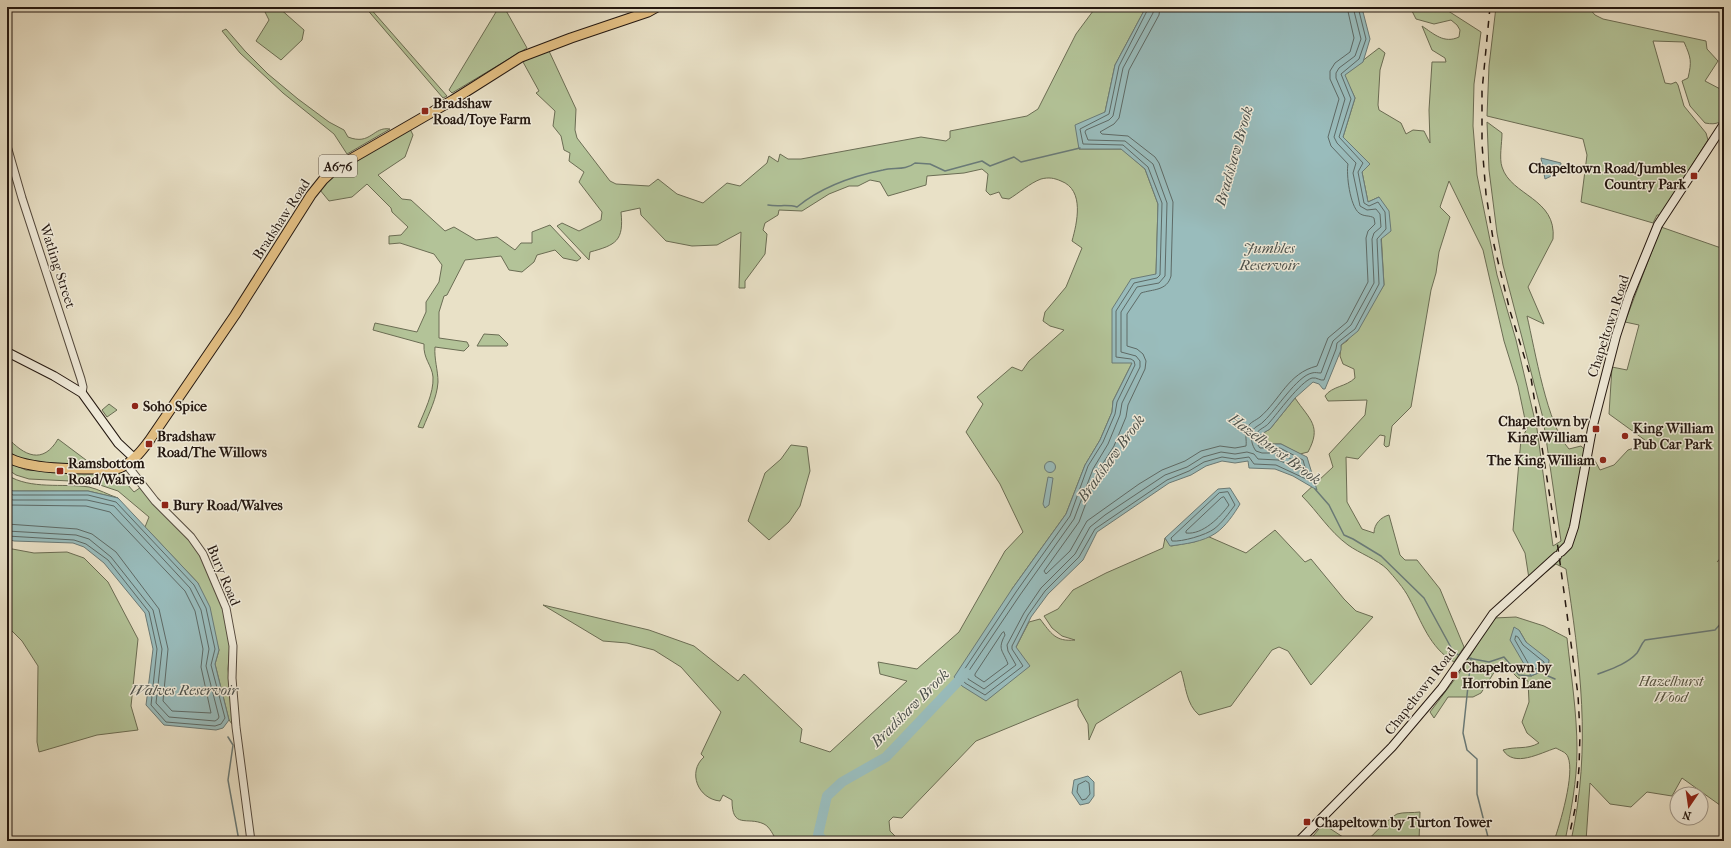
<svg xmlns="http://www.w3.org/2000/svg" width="1731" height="848" viewBox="0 0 1731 848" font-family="'IM FELL French Canon',serif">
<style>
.green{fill:#b3c398;stroke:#6b6d54;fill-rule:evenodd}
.water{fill:#99bcbc;stroke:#6a7a77}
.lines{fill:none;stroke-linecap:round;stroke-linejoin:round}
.shore{stroke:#5e6a66;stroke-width:1}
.stream{stroke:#6a7a77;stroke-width:1.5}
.river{stroke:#99bcbc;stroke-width:10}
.tertiary-casing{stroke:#544a3e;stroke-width:9}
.secondary-casing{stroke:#231710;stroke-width:10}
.primary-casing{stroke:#231710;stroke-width:11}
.tertiary{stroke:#f1ecdb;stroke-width:7}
.secondary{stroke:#f1ecdb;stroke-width:8}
.primary{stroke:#e4c084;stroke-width:9}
.rail{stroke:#231710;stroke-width:1.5;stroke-dasharray:7 7;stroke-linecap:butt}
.poi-dot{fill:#8f2418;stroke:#f1ecdb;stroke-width:1.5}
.labels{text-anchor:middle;stroke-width:3;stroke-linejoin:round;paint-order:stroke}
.shield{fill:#f1ecdb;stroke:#61574d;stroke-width:1}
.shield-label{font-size:13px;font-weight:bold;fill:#231710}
.poi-label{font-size:14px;font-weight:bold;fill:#231710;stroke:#f1ecdb;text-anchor:start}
.street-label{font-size:14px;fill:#231710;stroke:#f1ecdb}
.park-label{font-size:14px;font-style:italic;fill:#555340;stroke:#f1ecdb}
.water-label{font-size:15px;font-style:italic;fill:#4c514c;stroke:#f1ecdb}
</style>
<rect width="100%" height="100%" fill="#e9e1c7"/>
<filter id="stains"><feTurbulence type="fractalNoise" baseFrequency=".005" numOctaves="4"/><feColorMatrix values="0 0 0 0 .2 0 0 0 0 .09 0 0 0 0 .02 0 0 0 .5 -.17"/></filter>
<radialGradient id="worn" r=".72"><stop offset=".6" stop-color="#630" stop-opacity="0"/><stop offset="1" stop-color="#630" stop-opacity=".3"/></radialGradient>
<!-- green -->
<path class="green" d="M264 7H278L304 30 302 40 281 60 256 41 269 20 263 8Z
M365 7H369L447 96 443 98Z
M499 7H504L527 48 452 93 449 90Z
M1096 7H1146L1115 65 1105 112 1079 149H1122L1145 169 1158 204 1156 274 1132 363 1113 401 1112 412 1100 440 1085 465 1066 514 1012 589 1016 647 1029 622 1040 619C1051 633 1055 642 1075 640L1062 636 1052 628 1044 616 1058 609 1073 590 1106 573 1163 548 1165 538 1171 546 1194 542 1207 536 1246 553 1275 530 1305 562 1311 559 1344 599 1356 611 1373 617 1311 685 1288 651 1279 647 1272 650 1231 706 1199 715C1186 704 1186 686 1181 671L1096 724 1089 740 1088 724 1078 706V699L976 741 902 818 893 817 889 821 890 831 900 841H777C773 835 770 827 764 824 747 816 732 830 732 800L723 795 720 801C698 799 687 772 704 757L701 754 721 712 681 667 654 650 627 643 603 641 543 605 649 630 694 646 738 681 744 674 802 729 800 742 830 752 907 681 880 674 878 662 917 669 959 632 1005 551 1023 532 1000 484 966 432 983 404 977 397 1012 367 1022 371 1029 361 1064 330 1050 326 1043 321 1045 312 1066 287 1082 248 1072 241C1077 223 1085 190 1061 181 1054 178 1049 177 1041 179 1030 183 1019 193 1009 199L1002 198 999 192 990 195 986 191 988 174 982 169 964 173 927 176 926 185 888 196 880 182 870 180 858 186H849L829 194 802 211 779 210 778 215 765 223 763 230 767 234 765 254 745 281V288H739L741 232 717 245 692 246 666 241 641 215 640 208 621 212C624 241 616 245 590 252L589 260 557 226 562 223 579 231 601 220 602 212 579 182 584 172 569 161 570 153 564 150 561 136 553 126 555 111 536 93 539 91 523 62 533 56 549 51 576 109 575 130 577 138 610 181 616 184 649 186 658 179 677 194 703 203 727 183 740 186 767 163 769 156 778 162 780 154 788 159H801L921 137 946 141 950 138V131L1027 116 1038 109 1076 34Z
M1410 7H1442L1481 32 1474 84 1473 126 1477 175 1497 275 1516 340 1537 429 1553 546 1561 541 1543 418 1503 265 1497 233 1489 170 1487 122 1502 133C1502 143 1499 158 1502 167 1511 196 1557 198 1553 239L1528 287 1544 324 1527 316C1535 350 1547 425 1569 449L1581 446 1593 457 1600 470 1614 465 1628 450 1649 443 1609 414 1612 367 1627 370 1639 325 1625 322 1661 227 1724 249V554L1717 562 1724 556V808L1682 778 1672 796 1647 792 1631 807 1610 804 1590 783 1586 841H1571C1592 746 1580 663 1566 569L1556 564 1530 585 1525 553 1513 530 1521 439 1527 429 1518 386 1504 341 1483 250 1449 181 1440 207 1450 217 1439 252 1436 273 1431 290 1411 407 1392 426 1389 446 1386 447 1384 445 1385 436 1380 435 1358 459 1346 457 1347 502 1362 529 1374 533C1374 524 1381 517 1389 515L1400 555 1405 560H1417L1440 589 1464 647 1454 662C1429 647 1422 622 1409 598 1404 588 1394 577 1387 569 1378 560 1359 553 1348 545 1329 531 1318 512 1302 496L1333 467 1329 454 1365 415 1367 400 1328 401 1325 396C1332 386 1346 387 1355 378L1354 369 1343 364 1340 356 1341 345 1347 341 1384 285 1379 197 1368 202 1362 172 1370 164 1343 137 1355 98 1344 75 1379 48 1385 53 1380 70 1378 105 1379 110 1401 123 1406 134 1413 130 1424 131 1430 143 1429 110 1432 62H1446L1445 58 1432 50 1422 26C1434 34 1444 44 1459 37L1460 30 1457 25 1451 20 1434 24 1416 19Z
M1496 7H1588L1595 15 1603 19 1706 41 1707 49 1718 61 1705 81 1724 91C1724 108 1730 128 1705 123L1690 106 1682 81 1688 78C1692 61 1691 58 1684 42L1653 41 1665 83 1671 84 1676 82 1678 85 1684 106 1706 133 1708 140 1660 215H1657L1653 223 1581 202 1587 155 1583 139 1487 116 1489 66Z
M226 29 245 51 268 74 298 99 329 122 344 130 348 137C371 146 373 126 390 129L347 154 334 134 283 93 240 53 222 31Z
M410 129 413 135 405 157 378 175 402 199 411 200 445 231 454 227 476 240 497 237 515 250 521 243H532V232L550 225 581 258 577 261 563 258 555 250 537 255 534 262 522 272 509 270 501 256 465 260 447 295 444 296 439 312V338L467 342 469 346 464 351 435 347C434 359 438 370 438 382 437 398 429 413 423 428L418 427C424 412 434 393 433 377 432 365 423 359 424 344L373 330 375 323 417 332 426 312V302L439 282 442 265 434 254 400 243 389 244V236L401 235 408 227 392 212 391 208 367 184 352 197 329 201 320 190 339 171Z
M484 334 499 335 508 344 507 346H477Z
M1295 398C1310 420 1322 426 1308 452L1300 454 1281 444H1261L1260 435 1270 429Z
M109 404 117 410 107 417 102 410Z
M7 437C24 456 43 465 58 439L90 463C63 463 31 468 7 451Z
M791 445 807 447 810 471 800 506 789 522 769 540 748 521 765 473 781 459Z
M7 462 26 470 123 473 121 477 134 492 141 487 189 537 200 555 223 608 230 645 228 669 234 723 232 724 229 720 215 664 219 650 198 583 145 527 149 517 118 491 91 482 29 479 16 475 7 469Z
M7 475C31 490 62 483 89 487 98 489 109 495 118 498L88 491H13L7 488Z
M7 548 34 553 67 552 84 558 108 582 138 639 131 706 138 730 97 735 39 752 37 742 38 666 22 641 7 626Z
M1516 617 1544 626 1567 638C1571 675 1577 713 1577 750 1577 781 1571 811 1565 841H1554C1560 824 1575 774 1568 757 1566 752 1561 751 1556 748 1540 753 1514 768 1503 750 1515 746 1527 750 1539 743L1527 733 1522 722 1529 702 1528 681 1518 678 1503 663H1500L1481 693 1473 697H1448L1434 718 1430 712 1458 675 1494 618ZM1519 630 1526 642 1548 669 1531 676Z
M1420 812 1419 841H1360L1363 838 1368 840C1372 835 1391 817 1397 814 1403 812 1413 813 1420 812Z
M1323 824 1349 841H1309Z"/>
<!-- water -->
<path class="water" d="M1146 7 1362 8 1370 39 1363 62 1345 75 1355 98 1343 137 1370 164 1362 172 1368 202 1379 197 1389 211 1391 231 1381 239 1384 285 1358 331 1341 345V350L1325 389H1323L1319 384 1313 382 1295 398 1270 429 1260 435 1261 444H1281L1307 457 1317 490 1293 476 1275 469 1249 468 1248 461 1235 463 1222 461 1206 466 1191 475 1169 483 1097 532 1083 560 1048 594 1031 617 1016 647 1030 666 986 701 962 686 954 677 1012 589 1066 514 1085 465 1100 440 1112 412 1113 401 1132 363H1112V309L1131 279 1156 274 1158 204 1145 169 1121 149H1079L1075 125 1105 112 1115 65Z
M1541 158 1561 163 1560 172 1545 179Z
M1044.5 467a5.5 5.5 0 1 1 11 0a5.5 5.5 0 1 1-11 0Z
M1048 477 1053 478 1049 505 1045 508 1043 504Z
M7 488 13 491H88L118 498 198 583 210 607 219 650 215 664 229 720 223 728 216 730 164 725 146 705 153 649 145 613 104 563 84 547 73 543 14 541 7 539Z
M1230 488 1240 504C1234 514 1226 526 1216 533 1203 542 1185 544 1170 546L1165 538 1218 489Z
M1514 627 1519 630 1526 642 1549 660 1548 669 1531 676 1510 640Z
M1088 776 1094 782V796L1089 803 1080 805 1072 793 1074 780Z"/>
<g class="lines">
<!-- shore -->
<path class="shore" d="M1149 7 1119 66 1109 114 1080 129 1083 144 1123 145 1148 167 1162 203 1160 275 1157 278 1134 283 1116 311V357L1131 359 1134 361 1135 365 1117 402 1115 414 1103 442 1088 466 1070 516 1016 592 960 676 965 683 985 695 1023 666 1012 649V646L1028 615 1045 591 1079 557 1095 529 1167 480 1189 471 1204 462 1222 457 1235 459 1249 457 1254 464 1276 465 1306 479 1308 478 1303 460 1280 448H1260C1257 445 1255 437 1257 433 1259 429 1266 427 1269 423 1278 413 1300 382 1312 378 1317 377 1320 381 1324 380L1336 349 1337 343 1355 329 1379 284 1377 239 1386 229 1385 212 1378 202 1369 206 1364 203 1358 172 1363 163 1339 137 1351 99 1341 74 1359 59 1366 39 1358 7
M1154 7 1153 13 1123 68 1113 116 1109 120 1086 130 1085 132 1088 140 1125 141 1153 164 1167 203 1165 276 1159 283 1137 287 1121 312V352L1136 356 1140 361V367L1122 403 1120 415 1108 444 1093 469 1074 519 1020 595 966 675 968 679 984 689 1016 665 1008 651 1007 645 1024 613 1041 588 1075 554 1090 527 1105 515 1165 475 1187 467 1203 457 1221 452 1235 454 1247 452 1254 454 1258 459 1278 460 1297 468 1300 467 1299 463 1279 453H1262L1256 451C1252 446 1250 437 1252 431 1255 426 1261 425 1264 421 1276 410 1297 376 1312 373 1315 372 1318 373 1321 373L1333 341 1351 325 1374 283 1372 239 1374 233 1381 227 1380 214 1376 209 1367 210 1360 206 1353 173 1356 163 1337 143 1334 137 1345 99 1336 78V73L1339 68 1355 56 1361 39 1353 7
M1160 7 1159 15 1129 70 1119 118 1114 124 1100 132 1102 134 1128 136 1155 157 1159 163 1173 202 1171 276C1167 291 1153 289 1141 293L1127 314V346L1137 349 1143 354 1146 361 1145 369 1128 405 1126 417 1114 446 1098 471 1079 522 1044 571 1046 574 1070 551 1087 521 1139 484 1162 470 1185 461 1201 451 1220 446 1235 448 1246 446C1247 440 1244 433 1248 427 1250 422 1255 421 1260 417 1280 400 1288 373 1317 366L1328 338 1347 322 1368 282 1366 238 1368 231 1375 224 1374 218C1370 215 1364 217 1359 213 1350 206 1346 174 1348 164L1331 146 1328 137 1339 99 1330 79V71L1335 63 1350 52 1354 38 1347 7
M7 492 13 495H88L116 502 194 585 206 608 215 649 211 665 225 718 221 724 215 726 166 722 151 705 157 649 149 612 108 560 86 544 74 540 7 536
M1228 492 1235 505C1229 513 1222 523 1214 529 1206 535 1182 542 1172 541L1171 538 1219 493Z
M1224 497 1229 505C1220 517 1203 535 1186 533V531L1221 498Z
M7 498 13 500H87L114 506 190 588 201 610 209 649 206 666 219 717 218 719 215 721 169 717 156 703 162 649 153 610 111 557 89 539 76 535 7 531
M7 505 86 506 110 512 185 591 195 611 203 649 201 667 211 713 172 711 163 701 168 649 159 609 116 552 92 534 77 529 7 524
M1004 632 1005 635C997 650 1003 650 1008 664L984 682 975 676V674L1002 633Z
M1516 636 1518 637 1523 645 1544 662V666L1532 670 1515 640Z
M1086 781 1089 783 1090 794 1086 799 1082 800 1077 792 1078 785Z"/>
<!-- stream -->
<path class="stream" d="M768 205C778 207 787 204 797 207 820 188 853 176 883 170 894 167 905 171 915 163L930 164 945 171 982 161 990 166 1014 157 1021 162 1080 148
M1315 489 1329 505 1344 535 1353 539 1381 556 1424 598 1454 653 1459 655
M1468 658 1489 662 1504 657 1519 675 1531 676
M1471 658 1463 733 1467 750 1477 759V794L1489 841
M1543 670 1548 676 1555 679
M1598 674C1611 669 1627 664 1637 653 1640 649 1641 644 1645 640L1715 630 1724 620
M228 737 233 745 228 780 239 841"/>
<!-- river -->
<path class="river" d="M824 841 818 835 827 796 842 782 886 757 966 673"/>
<!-- tertiary casing -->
<g class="tertiary-casing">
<path id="tertiary" d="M7 146 22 198 81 379 83 387 82 393
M126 464 155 501 191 537 203 554 226 608 233 646 232 678 236 727 251 841"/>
</g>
<!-- secondary casing -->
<g class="secondary-casing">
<path id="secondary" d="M7 352 54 376 82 393 118 443 134 458
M1561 552 1568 545 1574 527 1592 429 1616 336 1629 296 1658 225 1724 124
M1299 841 1392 747 1442 688 1493 614 1557 556"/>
</g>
<!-- primary casing -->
<g class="primary-casing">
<path id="primary" d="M7 457C31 471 87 469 116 469 130 466 141 452 149 441L235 315 311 195 323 180 337 167 453 100 521 57 571 38 648 12 657 7"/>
</g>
<!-- tertiary -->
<use href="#tertiary" class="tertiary"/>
<!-- secondary -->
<use href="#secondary" class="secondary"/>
<!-- primary -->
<use href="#primary" class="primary"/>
<!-- rail -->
<path class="rail" d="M1490 7 1482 91V144L1486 194 1494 245 1510 311 1531 378 1558 548 1578 695 1580 733 1579 768 1575 809 1568 841"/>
</g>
<!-- markers -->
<g class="poi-dot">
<rect x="421" y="107" width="8" height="8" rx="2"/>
<rect x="1690" y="172" width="8" height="8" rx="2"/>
<circle cx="135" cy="406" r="4"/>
<rect x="1592" y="425" width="8" height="8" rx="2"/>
<circle cx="1625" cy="436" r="4"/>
<rect x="145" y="440" width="8" height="8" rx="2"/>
<circle cx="1603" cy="460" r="4"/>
<rect x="56" y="467" width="8" height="8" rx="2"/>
<rect x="161" y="501" width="8" height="8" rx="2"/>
<rect x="1450" y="671" width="8" height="8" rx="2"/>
<rect x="1303" y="818" width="8" height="8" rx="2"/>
</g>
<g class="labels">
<!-- shield labels -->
<rect class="shield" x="319" y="155" width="38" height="22" rx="3"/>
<g class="shield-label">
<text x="338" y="171">A676</text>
</g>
<!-- poi labels -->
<g class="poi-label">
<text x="433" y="108">Bradshaw<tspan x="433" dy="16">Road/Toye Farm</tspan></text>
<text x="1686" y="173" text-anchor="end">Chapeltown Road/Jumbles<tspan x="1686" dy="16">Country Park</tspan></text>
<text x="143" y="411">Soho Spice</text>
<text x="1588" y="426" text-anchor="end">Chapeltown by<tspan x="1588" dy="16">King William</tspan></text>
<text x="1633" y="433">King William<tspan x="1633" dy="16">Pub Car Park</tspan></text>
<text x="157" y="441">Bradshaw<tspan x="157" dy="16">Road/The Willows</tspan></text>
<text x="1595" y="465" text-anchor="end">The King William</text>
<text x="68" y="468">Ramsbottom<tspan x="68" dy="16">Road/Walves</tspan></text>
<text x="173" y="510">Bury Road/Walves</text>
<text x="1462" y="672">Chapeltown by<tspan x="1462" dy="16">Horrobin Lane</tspan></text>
<text x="1315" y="827">Chapeltown by Turton Tower</text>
</g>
<!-- street labels -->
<g class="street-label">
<text transform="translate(281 219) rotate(-57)" y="5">Bradshaw Road</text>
<text transform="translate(58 266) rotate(72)" y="5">Watling Street</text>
<text transform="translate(1608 326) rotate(-72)" y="5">Chapeltown Road</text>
<text transform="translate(224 575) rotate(67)" y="5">Bury Road</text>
<text transform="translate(1420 691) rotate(-52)" y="5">Chapeltown Road</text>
</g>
<!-- park labels -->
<g class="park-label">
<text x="1671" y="686">Hazelhurst<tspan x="1671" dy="16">Wood</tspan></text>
</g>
<!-- water labels -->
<g class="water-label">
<text transform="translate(1234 156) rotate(-74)" y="5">Bradshaw Brook</text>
<text x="1269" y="253">Jumbles<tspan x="1269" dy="17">Reservoir</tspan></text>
<text transform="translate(1275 449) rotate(36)" y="5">Hazelhurst Brook</text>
<text transform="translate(1111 458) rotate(-54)" y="5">Bradshaw Brook</text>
<text x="184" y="695">Walves Reservoir</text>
<text transform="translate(910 708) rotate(-45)" y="5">Bradshaw Brook</text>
</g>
</g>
<!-- margin -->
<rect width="1731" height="848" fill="none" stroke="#e9e1c7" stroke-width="24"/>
<rect x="8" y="8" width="1715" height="832" fill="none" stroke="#231710" stroke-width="2"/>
<rect x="12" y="12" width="1707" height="824" fill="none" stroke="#231710"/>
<!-- north arrow -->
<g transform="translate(1689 806) rotate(193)"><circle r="19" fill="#f1ecdb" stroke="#9f978a"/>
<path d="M0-3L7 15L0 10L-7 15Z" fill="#8f2418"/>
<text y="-6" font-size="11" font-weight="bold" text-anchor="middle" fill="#231710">N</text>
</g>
<rect width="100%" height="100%" filter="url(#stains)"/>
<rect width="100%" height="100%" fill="url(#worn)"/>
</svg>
